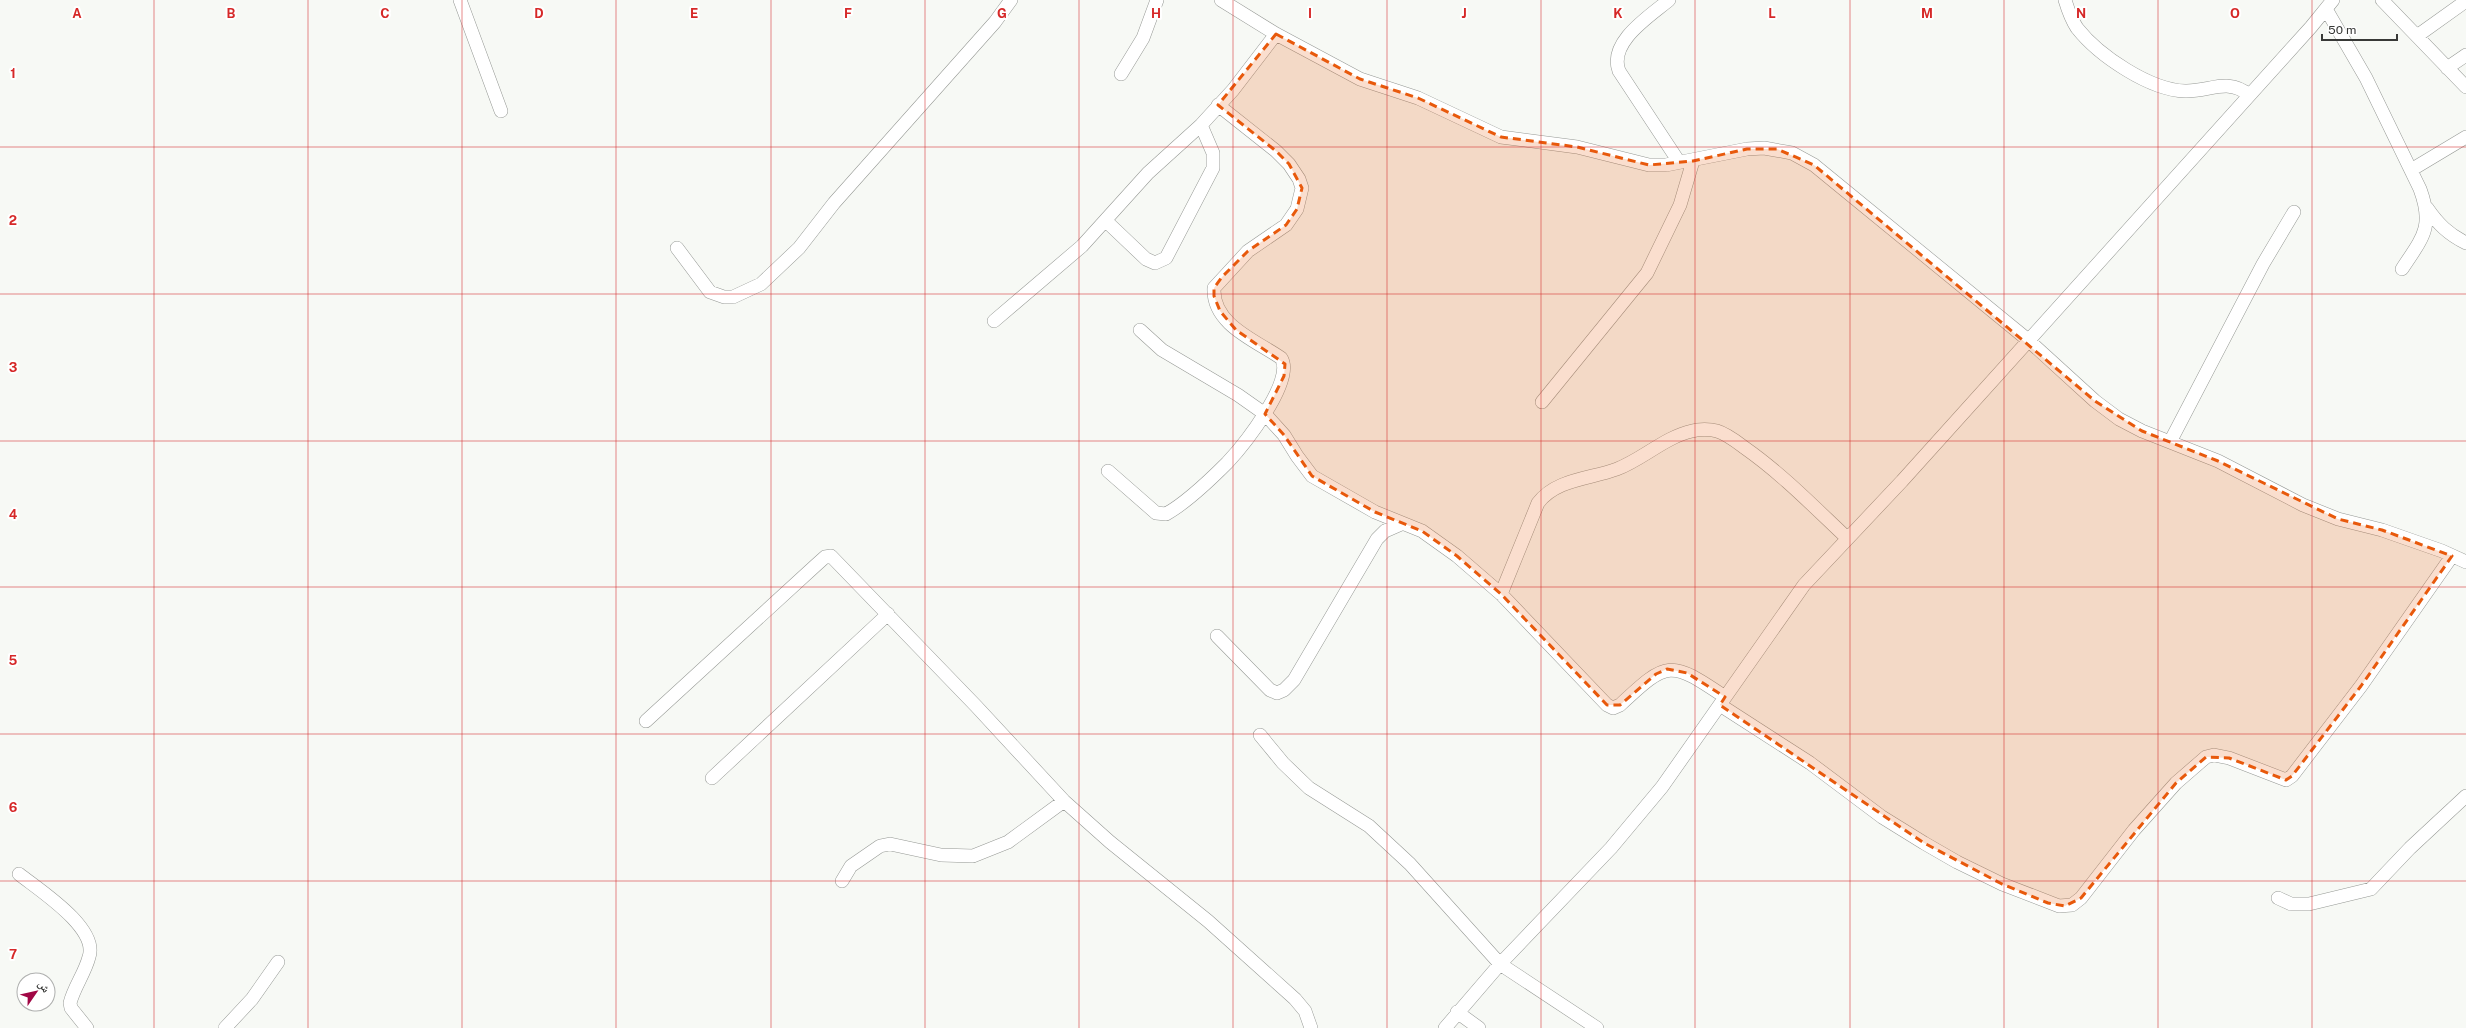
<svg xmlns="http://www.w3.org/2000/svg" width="2466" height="1028" viewBox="0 0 2466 1028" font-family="'Public Sans','Noto Naskh Arabic',sans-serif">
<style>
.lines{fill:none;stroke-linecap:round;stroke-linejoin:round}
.minor-casing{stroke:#969995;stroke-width:14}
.minor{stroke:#fff;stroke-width:13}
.marked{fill:#e8590c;fill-opacity:0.2;stroke:#e8590c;stroke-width:3;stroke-dasharray:8 5;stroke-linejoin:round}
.grid{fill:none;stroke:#d62828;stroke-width:1;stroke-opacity:0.55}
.grid-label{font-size:13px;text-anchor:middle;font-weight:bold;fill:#d62828;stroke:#fff;stroke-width:4;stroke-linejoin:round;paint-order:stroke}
</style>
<rect width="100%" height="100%" fill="#f7f9f5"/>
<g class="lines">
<!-- minor casing -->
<g class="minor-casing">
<path id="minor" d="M460 0 501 111
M1221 0 1276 34 1360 79 1418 98 1501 137 1577 147 1649 165H1666L1747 149 1764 148 1792 153 1814 165 2028 340 2095 401 2119 419 2142 431 2218 461 2303 505 2338 519 2382 530 2442 551 2466 562
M1669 0C1650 16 1608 42 1619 71L1679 162
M2065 0C2068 10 2071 19 2077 28 2099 56 2150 90 2185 91 2209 92 2228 77 2249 95
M2382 0 2466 87
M2326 9 2366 78 2420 189C2434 227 2423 237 2402 269
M2417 36 2466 1
M2447 68 2466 55
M1121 74 1143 38 1157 0
M2411 170 2466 137
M2427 208C2438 224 2448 234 2466 243
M1106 221 1146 259 1155 263 1166 258 1213 168V153L1201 125
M677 248 710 292 724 297H733L761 284 799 248 834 203 995 22 1011 0
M994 321 1082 246 1148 173 1201 125 1233 90 1276 34
M1140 330 1162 350 1238 395 1265 414 1284 435 1297 456 1312 476 1375 512 1422 531 1457 556 1501 594 1607 705 1613 708 1620 705C1668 660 1670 660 1725 697
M1542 402 1647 273 1680 205 1693 161
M2170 442 2263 264 2294 212
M1108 471 1156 513 1166 514C1186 503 1211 479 1227 463 1243 446 1296 380 1281 358 1257 341 1212 325 1214 288L1248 251 1286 225 1297 209 1302 188 1299 179 1289 164 1276 151 1218 105
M1501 594 1538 503C1556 479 1590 479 1617 469 1643 459 1665 437 1692 431 1699 429 1710 429 1717 431 1727 434 1737 442 1745 448 1782 474 1814 507 1847 538
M1217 636 1270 690 1277 693 1284 690 1294 680 1377 539 1385 531 1401 524
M1720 705 1810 763 1882 817 1924 843 1957 862 2002 884 2059 906 2072 905 2081 898 2134 830 2176 783 2206 757 2214 755 2229 758 2286 780 2292 776 2361 686 2452 556
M646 721 815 566 825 557 831 556 976 706 1064 801 1110 842 1208 921 1295 999 1305 1011 1311 1028
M1260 735 1283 763 1309 788 1369 826 1410 864 1500 964 1597 1028
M712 778 888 614
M19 874C39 890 99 928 89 957 85 973 74 987 70 1003L71 1008 87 1028
M842 881 851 866 880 846 890 844 941 855 973 856 1008 842 1064 801
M2278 898 2291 904H2309L2371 889 2410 848 2466 796
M1457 1012 1479 1028
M225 1028 252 999 278 962
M1445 1028 1500 964 1611 848 1662 787 1804 585 1902 481 2311 27 2333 0"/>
</g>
<!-- minor -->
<use href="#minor" class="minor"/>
</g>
<!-- marked area -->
<path class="marked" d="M1276 34 1360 79 1418 98 1501 137 1577 147 1649 165 1693 161 1747 149H1777L1814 165 2095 401 2142 431 2218 461 2338 519 2382 530 2452 556 2361 686 2292 776 2286 780 2229 758 2206 757 2176 783 2081 898 2065 906 2048 903 2002 884 1924 843 1720 705 1725 697 1687 673 1667 669 1656 674 1620 705H1607L1501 594 1457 556 1422 531 1375 512 1312 476 1284 435 1265 414 1284 376 1285 364 1236 330 1220 311 1214 296V288L1222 277 1248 251 1286 225 1297 209 1302 188 1289 164 1276 151 1218 105Z"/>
<!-- grid -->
<path class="grid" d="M154 0V1028M308 0V1028M462 0V1028M616 0V1028M771 0V1028M925 0V1028M1079 0V1028M1233 0V1028M1387 0V1028M1541 0V1028M1695 0V1028M1850 0V1028M2004 0V1028M2158 0V1028M2312 0V1028M0 147H2466M0 294H2466M0 441H2466M0 587H2466M0 734H2466M0 881H2466"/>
<g class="grid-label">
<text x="77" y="18">A</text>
<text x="231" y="18">B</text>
<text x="385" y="18">C</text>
<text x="539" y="18">D</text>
<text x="694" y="18">E</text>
<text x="848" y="18">F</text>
<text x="1002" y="18">G</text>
<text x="1156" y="18">H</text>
<text x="1310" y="18">I</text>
<text x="1464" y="18">J</text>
<text x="1618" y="18">K</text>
<text x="1772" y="18">L</text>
<text x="1927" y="18">M</text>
<text x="2081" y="18">N</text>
<text x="2235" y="18">O</text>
<text x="13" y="78">1</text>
<text x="13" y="225">2</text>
<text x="13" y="372">3</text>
<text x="13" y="519">4</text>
<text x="13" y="665">5</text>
<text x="13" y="812">6</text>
<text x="13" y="959">7</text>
</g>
<!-- north arrow -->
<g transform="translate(36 992) rotate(56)"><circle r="19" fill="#ffffff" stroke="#afb0af"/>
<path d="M0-3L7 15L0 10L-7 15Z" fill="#a10745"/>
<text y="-6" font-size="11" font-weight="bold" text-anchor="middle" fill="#383937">ش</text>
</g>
<!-- scale -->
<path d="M2322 34v6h75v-6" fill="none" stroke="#383937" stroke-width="2"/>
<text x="2328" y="34" font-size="12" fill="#383937" stroke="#ffffff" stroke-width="3" paint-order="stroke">50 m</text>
</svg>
